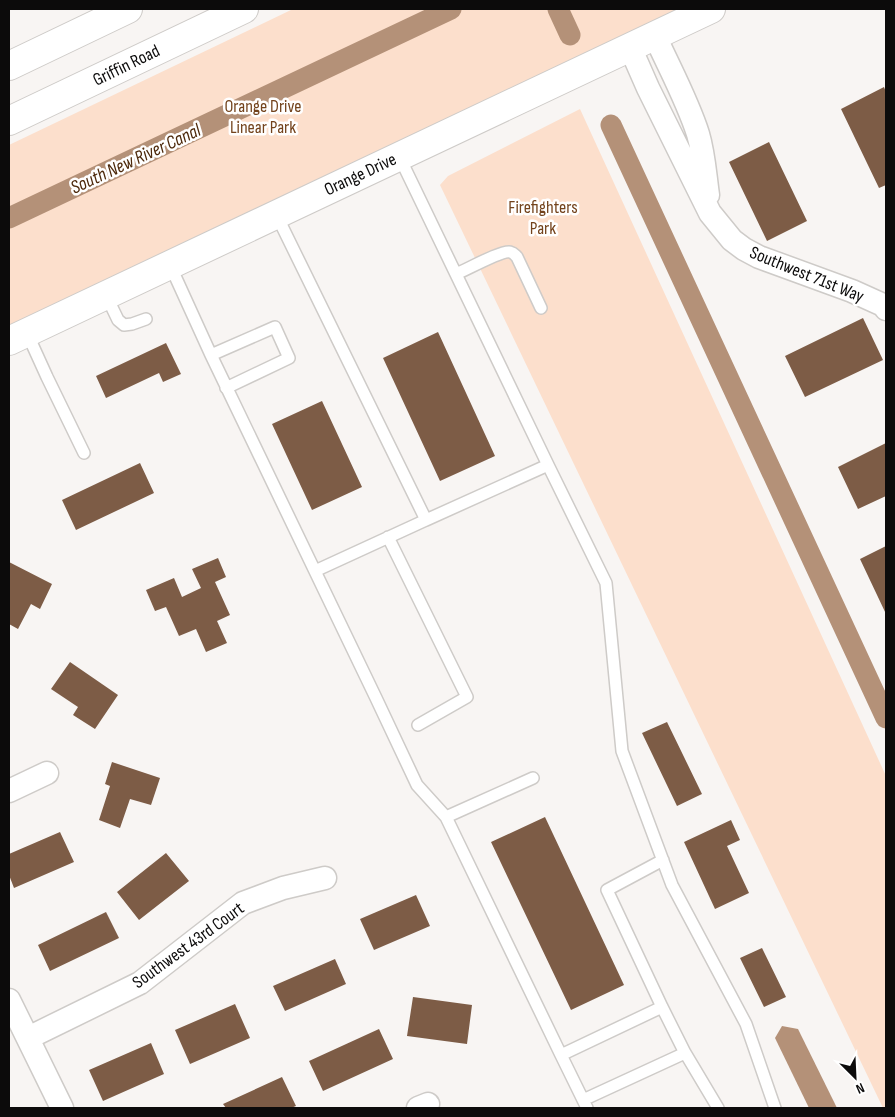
<svg xmlns="http://www.w3.org/2000/svg" width="895" height="1117" viewBox="0 0 895 1117" font-family="'Sofia Sans Condensed',sans-serif">
<style>
.green{fill:#fcdfcc}
.water{fill:#b49178}
.lines{fill:none;stroke-linecap:round;stroke-linejoin:round}
.canal{stroke:#b49178;stroke-width:21}
.building{fill:#7d5c46}
.service-casing{stroke:#cecbc8;stroke-width:14}
.minor-casing{stroke:#cecbc8;stroke-width:25}
.tertiary-casing{stroke:#cecbc8;stroke-width:30}
.primary-casing{stroke:#cecbc8;stroke-width:30}
.service{stroke:#fff;stroke-width:11}
.minor{stroke:#fff;stroke-width:22}
.tertiary{stroke:#fff;stroke-width:28}
.primary{stroke:#fff;stroke-width:28}
.labels{text-anchor:middle;stroke-width:5;stroke-linejoin:round;paint-order:stroke}
.street-label{font-size:18px;fill:#0c0b0b;stroke:#fff}
.park-label{font-size:18px;fill:#73431c;stroke:#fff}
.water-label{font-size:19px;font-style:italic;fill:#4c280a;stroke:#fff}
</style>
<rect width="100%" height="100%" fill="#f8f5f3"/>
<!-- green -->
<path class="green" d="M293 9H684L9 331V145Z
M580 109 886 776V1108H883L440 185 448 176Z"/>
<!-- water -->
<path class="water" d="M782 1026 798 1029 837 1108H809L775 1038Z"/>
<g class="lines">
<!-- canal -->
<path class="canal" d="M558 9 570 35
M611 125 886 718
M9 218 451 9"/>
</g>
<!-- building -->
<path class="building" d="M884 87 886 92V185L879 188 841 109Z
M769 142 807 221 767 241 729 162Z
M863 318 883 360 805 397 785 356Z
M438 332 495 456 440 481 383 358Z
M166 343 181 374 163 382 159 373 106 398 96 376Z
M322 401 362 487 312 510 272 424Z
M886 443V496L858 509 838 467Z
M140 463 154 493 76 530 62 500Z
M886 546V614L860 559Z
M218 558 226 577 215 582 230 615 217 621 227 643 206 652 196 629 179 636 166 607 155 611 146 590 174 578 182 597 201 588 192 569Z
M9 562 52 584 40 609 31 604 18 629 9 624Z
M70 662 118 695 95 729 73 715 78 707 51 689Z
M667 722 702 794 677 806 642 733Z
M112 762 160 778 151 805 130 799 120 828 99 820 110 786 105 784Z
M545 817 624 985 571 1010 491 842Z
M731 820 740 840 727 846 749 893 715 909 684 842Z
M60 832 74 862 14 888 9 875V854Z
M166 853 189 881 139 920 117 892Z
M416 895 430 926 374 950 360 919Z
M106 912 119 938 50 971 38 945Z
M762 948 786 997 764 1007 740 958Z
M335 959 346 984 285 1011 273 986Z
M413 997 472 1005 467 1044 407 1036Z
M235 1004 250 1038 190 1064 175 1030Z
M379 1029 393 1059 323 1091 309 1061Z
M151 1043 164 1074 103 1101 89 1070Z
M282 1077 296 1106 291 1108H226L223 1104Z"/>
<g class="lines">
<!-- service casing -->
<g class="service-casing">
<path id="service" d="M276 214 426 520 548 465 399 156
M170 265 211 355 376 698 417 785 446 817
M456 274C466 270 502 250 510 252 514 253 514 254 517 257L541 308
M106 295 118 320 124 325 132 324 146 319
M27 333 47 377 84 453
M211 355 275 327 289 358 226 388
M548 465 606 583 622 751 672 885 746 1024 775 1108
M388 537 467 697 418 725
M315 571 426 520
M533 778 446 817 561 1055
M684 1051 718 1108
M583 1100 685 1053 662 1007 607 890 663 860
M587 1108 561 1055 662 1007"/>
</g>
<!-- minor casing -->
<g class="minor-casing">
<path id="minor" d="M655 36C669 67 688 102 698 134 704 154 705 174 708 195
M630 47 648 88 710 213 732 240 744 249 759 257 852 291 883 305 886 309
M9 791 47 773
M9 1000 62 1108
M28 1038 140 983 243 903 283 888 325 878
M418 1108 428 1104"/>
</g>
<!-- tertiary casing -->
<g class="tertiary-casing">
<path id="tertiary" d="M9 341 711 9"/>
</g>
<!-- primary casing -->
<g class="primary-casing">
<path id="primary" d="M9 66 128 9
M9 121 244 9"/>
</g>
<!-- service -->
<use href="#service" class="service"/>
<!-- minor -->
<use href="#minor" class="minor"/>
<!-- tertiary -->
<use href="#tertiary" class="tertiary"/>
<!-- primary -->
<use href="#primary" class="primary"/>
</g>
<g class="labels">
<!-- street labels -->
<g class="street-label">
<text transform="translate(126 65) rotate(-26)" y="6">Griffin Road</text>
<text transform="translate(360 174) rotate(-25)" y="6">Orange Drive</text>
<text transform="translate(807 274) rotate(22)" y="6">Southwest 71st Way</text>
<text transform="translate(188 945) rotate(-36)" y="6">Southwest 43rd Court</text>
</g>
<!-- park labels -->
<g class="park-label">
<text x="263" y="112">Orange Drive<tspan x="263" dy="21">Linear Park</tspan></text>
<text x="543" y="213">Firefighters<tspan x="543" dy="21">Park</tspan></text>
</g>
<!-- water labels -->
<g class="water-label">
<text transform="translate(135 158) rotate(-25)" y="7">South New River Canal</text>
</g>
</g>
<!-- border -->
<rect width="895" height="1117" fill="none" stroke="#0c0b0b" stroke-width="20"/>
<!-- north arrow -->
<g transform="translate(855 1077) rotate(156)" stroke="#ffffff" stroke-width="4" paint-order="stroke">
<path d="M0-4L9 19L0 12L-9 19Z" fill="#0c0b0b"/>
<text y="-8" font-size="14" font-weight="bold" text-anchor="middle" fill="#0c0b0b">N</text>
</g>
</svg>
